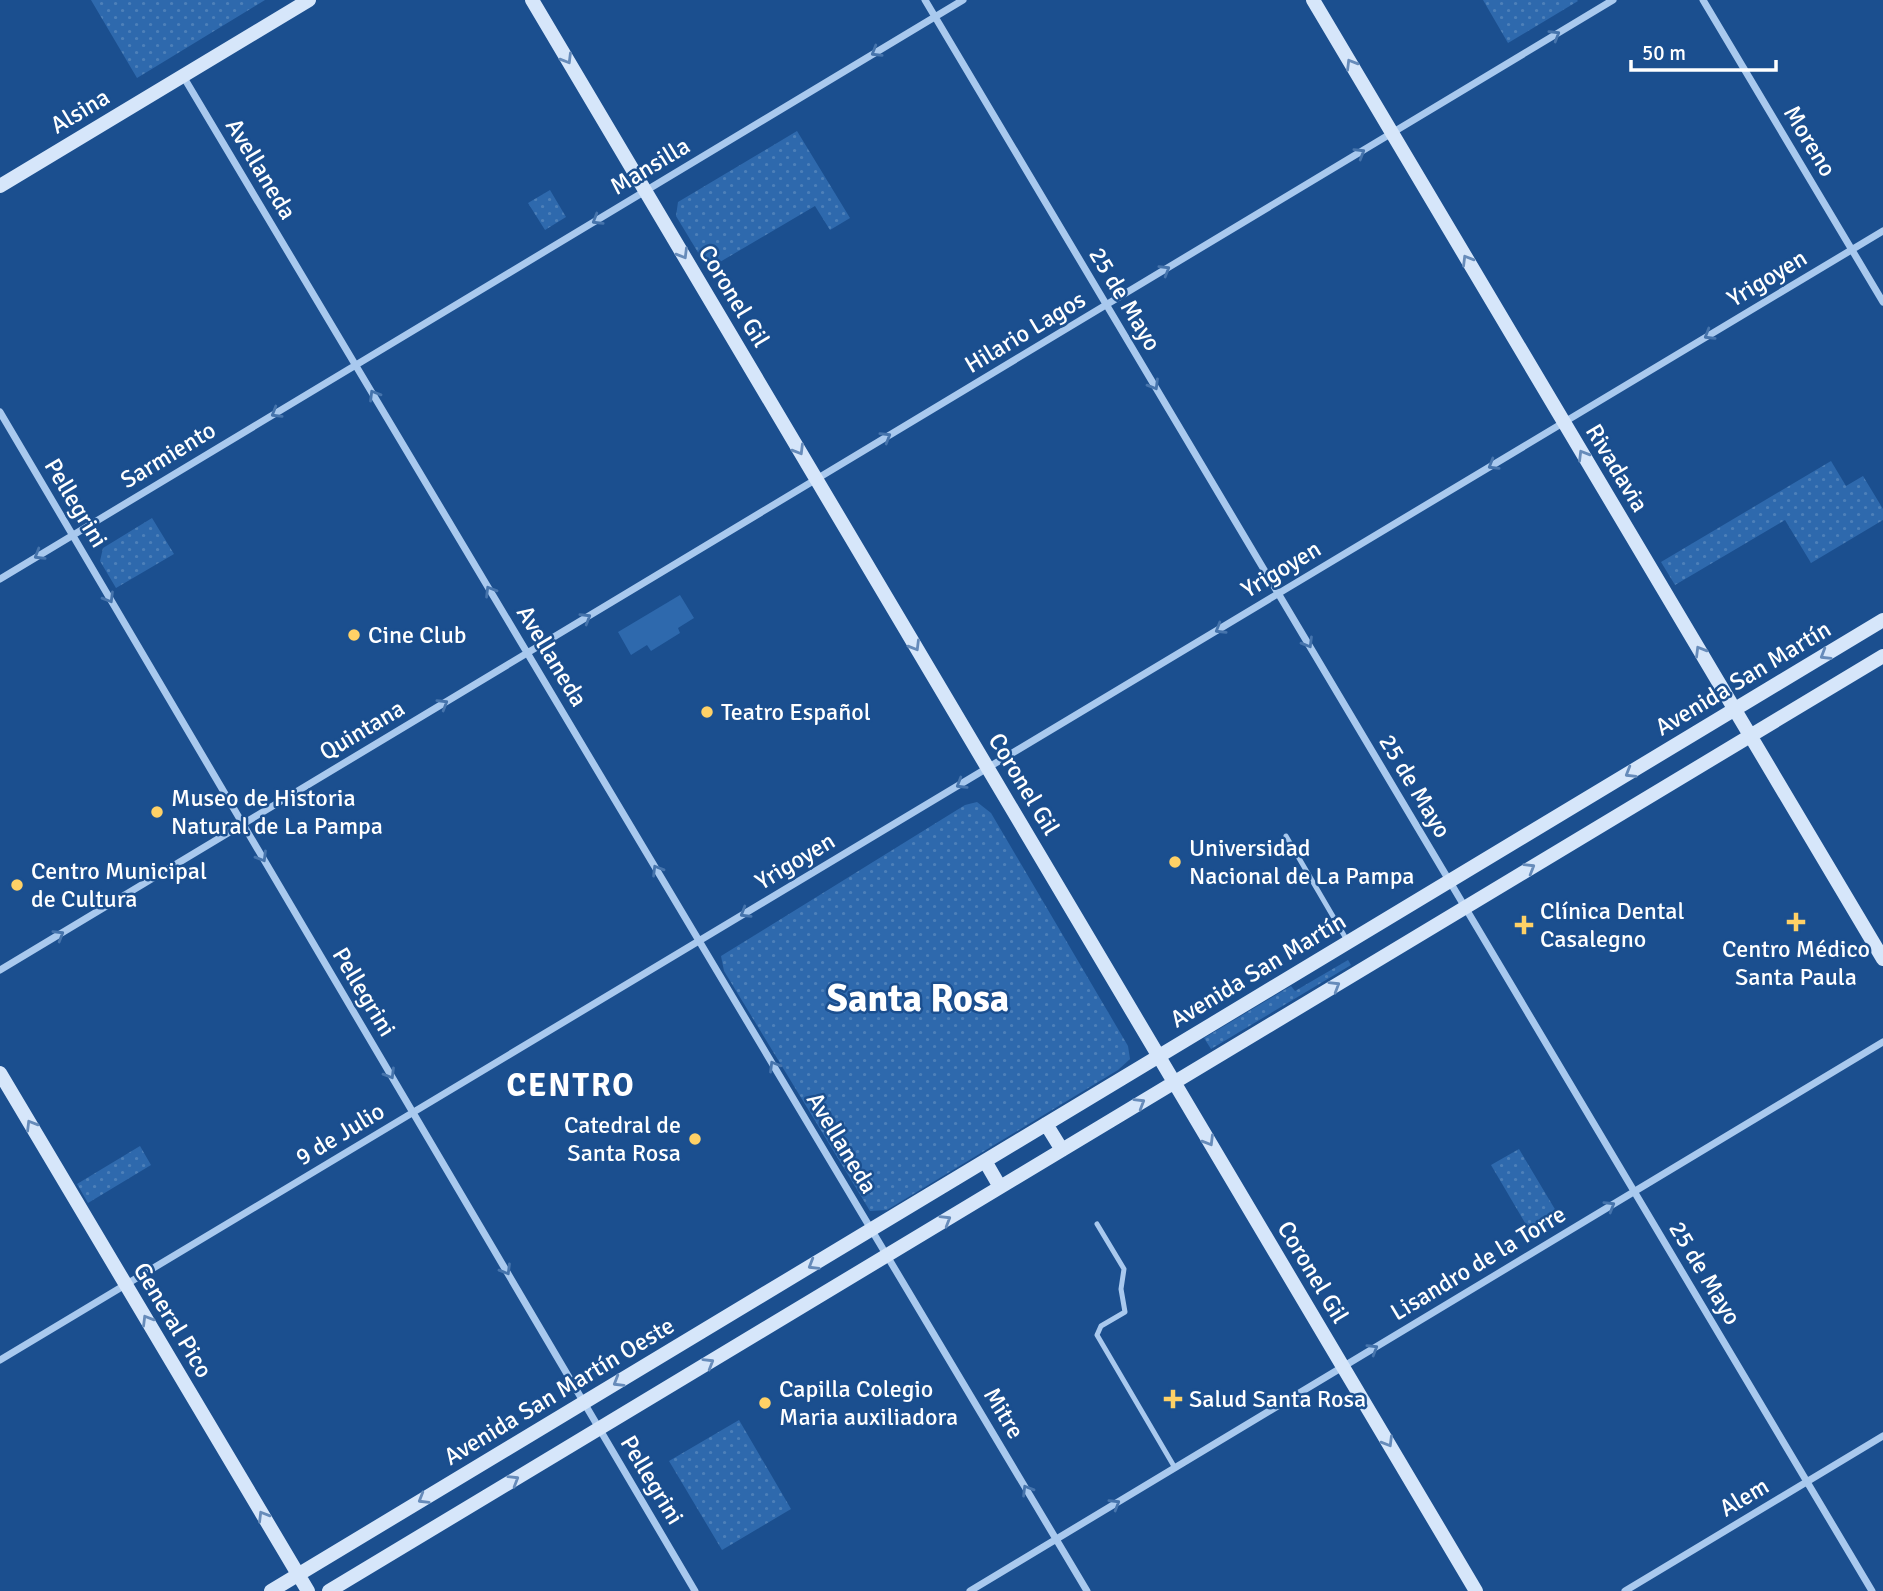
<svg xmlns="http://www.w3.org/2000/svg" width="1883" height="1591" viewBox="0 0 1883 1591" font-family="Signika,sans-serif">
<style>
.grass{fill:url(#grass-dots)}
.garden{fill:#2e69ad}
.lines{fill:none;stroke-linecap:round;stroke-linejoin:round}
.lane{stroke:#a9c9ee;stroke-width:5}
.street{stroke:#a9c9ee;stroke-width:7}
.secondary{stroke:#d6e6fa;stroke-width:14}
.oneway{stroke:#4674ac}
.oneway2{stroke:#668bba}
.poi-dot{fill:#ffd166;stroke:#1b4f8f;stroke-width:2.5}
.labels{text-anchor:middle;stroke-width:5;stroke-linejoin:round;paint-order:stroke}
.street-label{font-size:24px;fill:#fff;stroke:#1b4f8f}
.poi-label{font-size:24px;fill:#fff;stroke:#1b4f8f;text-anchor:start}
.district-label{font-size:32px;font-weight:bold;letter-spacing:2px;fill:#fff;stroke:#1b4f8f}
.town-label{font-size:38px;font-weight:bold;fill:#fff;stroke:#1b4f8f}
</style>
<defs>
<pattern id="grass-dots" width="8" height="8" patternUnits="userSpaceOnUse" patternTransform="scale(1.75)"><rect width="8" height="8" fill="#2e69ad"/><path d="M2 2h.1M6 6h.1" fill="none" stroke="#4d80b9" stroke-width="1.8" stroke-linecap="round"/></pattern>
</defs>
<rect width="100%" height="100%" fill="#1b4f8f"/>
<!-- grass -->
<path class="grass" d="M91 0H265L137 78Z
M1483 0H1577L1578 1 1508 43Z
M797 131 850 218 830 230 815 206 708 269 676 216 678 202Z
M550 190 566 217 545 230 528 203Z
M1831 461 1846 486 1863 476 1883 509V520L1811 563 1785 520 1675 585 1661 562Z
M152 518 174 554 116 588 100 561 103 548Z
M977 802 991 813 1128 1046 1130 1059 1118 1070 887 1210 870 1211 724 971 721 956 965 805Z
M1348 960 1351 965 1211 1049 1204 1038 1291 986 1295 991Z
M140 1146 151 1165 88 1203 77 1184Z
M1519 1149 1559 1216 1531 1233 1491 1165Z
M739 1420 791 1509 722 1550 669 1461Z"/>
<!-- garden -->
<path class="garden" d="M680 595 694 618 678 628 680 633 651 651 647 645 631 655 618 632Z"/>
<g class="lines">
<!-- lane -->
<path class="lane" d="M1286 836 1348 942
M1097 1224 1124 1269 1121 1289 1125 1312 1101 1326 1097 1335 1175 1468"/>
<!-- street -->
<path class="street" d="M925 0 1872 1591
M1703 0 1883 302
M183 76 1087 1591
M0 412 695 1591
M0 579 963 0
M0 970 1613 0
M0 1360 1883 231
M970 1591 1883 1042
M1625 1591 1883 1436"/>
<!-- secondary -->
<path class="secondary" d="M532 0 1476 1591
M1313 0 1883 959
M0 186 309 0
M0 1073 308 1591
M1046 1124 1062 1150
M985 1161 1000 1187
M271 1591 1883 620
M329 1591 1883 656"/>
</g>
<!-- one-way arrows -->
<defs><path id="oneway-chevron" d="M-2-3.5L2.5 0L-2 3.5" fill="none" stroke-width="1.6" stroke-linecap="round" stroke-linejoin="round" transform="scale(1.75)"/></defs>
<g class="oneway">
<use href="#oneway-chevron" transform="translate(1555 35) rotate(-31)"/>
<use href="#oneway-chevron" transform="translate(876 52) rotate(149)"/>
<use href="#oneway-chevron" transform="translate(1360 153) rotate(-31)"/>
<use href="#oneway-chevron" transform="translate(597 220) rotate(149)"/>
<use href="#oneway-chevron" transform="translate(1165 270) rotate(-31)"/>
<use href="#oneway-chevron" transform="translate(1709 335) rotate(149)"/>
<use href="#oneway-chevron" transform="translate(1154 385) rotate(59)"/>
<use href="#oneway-chevron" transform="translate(374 395) rotate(-121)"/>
<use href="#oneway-chevron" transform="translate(276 413) rotate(149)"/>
<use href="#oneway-chevron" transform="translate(886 437) rotate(-31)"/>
<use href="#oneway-chevron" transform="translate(1493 465) rotate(149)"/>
<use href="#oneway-chevron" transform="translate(39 555) rotate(149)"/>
<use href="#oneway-chevron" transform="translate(490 591) rotate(-121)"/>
<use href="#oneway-chevron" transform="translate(109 598) rotate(59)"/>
<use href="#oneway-chevron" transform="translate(586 618) rotate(-31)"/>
<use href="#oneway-chevron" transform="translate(1220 629) rotate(149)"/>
<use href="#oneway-chevron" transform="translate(1308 643) rotate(59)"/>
<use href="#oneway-chevron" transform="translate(443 704) rotate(-31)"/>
<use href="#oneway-chevron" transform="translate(961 784) rotate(149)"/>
<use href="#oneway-chevron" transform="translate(262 857) rotate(59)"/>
<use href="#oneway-chevron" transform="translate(657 870) rotate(-121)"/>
<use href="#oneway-chevron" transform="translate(745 913) rotate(149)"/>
<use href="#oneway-chevron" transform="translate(59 935) rotate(-31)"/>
<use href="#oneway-chevron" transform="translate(774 1066) rotate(-121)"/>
<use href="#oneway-chevron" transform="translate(390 1074) rotate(59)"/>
<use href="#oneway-chevron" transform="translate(1610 1206) rotate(-31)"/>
<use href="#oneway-chevron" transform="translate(506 1270) rotate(59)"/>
<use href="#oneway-chevron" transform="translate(1373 1349) rotate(-31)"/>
<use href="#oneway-chevron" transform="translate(1027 1490) rotate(-121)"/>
<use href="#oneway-chevron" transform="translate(1115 1504) rotate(-31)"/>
</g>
<g class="oneway2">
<use href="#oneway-chevron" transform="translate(567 59) rotate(59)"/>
<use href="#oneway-chevron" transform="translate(1351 64) rotate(-121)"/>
<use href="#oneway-chevron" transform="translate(683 254) rotate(59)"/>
<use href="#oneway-chevron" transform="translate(1467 260) rotate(-121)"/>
<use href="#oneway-chevron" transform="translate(799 450) rotate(59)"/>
<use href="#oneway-chevron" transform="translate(1583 455) rotate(-121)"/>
<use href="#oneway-chevron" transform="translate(915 646) rotate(59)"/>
<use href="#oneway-chevron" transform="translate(1700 651) rotate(-121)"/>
<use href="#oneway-chevron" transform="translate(1825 655) rotate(149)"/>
<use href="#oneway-chevron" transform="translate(1630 773) rotate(149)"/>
<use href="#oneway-chevron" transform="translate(1530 868) rotate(-31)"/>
<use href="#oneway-chevron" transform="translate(1335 986) rotate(-31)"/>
<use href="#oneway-chevron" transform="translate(1140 1103) rotate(-31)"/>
<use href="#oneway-chevron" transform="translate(31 1125) rotate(-121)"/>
<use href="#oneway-chevron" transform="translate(1209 1141) rotate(59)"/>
<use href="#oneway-chevron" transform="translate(946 1220) rotate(-31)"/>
<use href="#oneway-chevron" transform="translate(813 1265) rotate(149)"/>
<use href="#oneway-chevron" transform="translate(147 1320) rotate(-121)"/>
<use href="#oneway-chevron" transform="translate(709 1363) rotate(-31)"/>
<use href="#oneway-chevron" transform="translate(618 1382) rotate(149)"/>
<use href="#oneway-chevron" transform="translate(1388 1442) rotate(59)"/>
<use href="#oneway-chevron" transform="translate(514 1480) rotate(-31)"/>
<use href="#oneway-chevron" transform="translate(423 1499) rotate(149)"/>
<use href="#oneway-chevron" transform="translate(263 1516) rotate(-121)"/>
</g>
<!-- markers -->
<g class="poi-dot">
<circle cx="354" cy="635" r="7"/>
<circle cx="707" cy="712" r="7"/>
<circle cx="157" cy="812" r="7"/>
<circle cx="1175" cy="862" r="7"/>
<circle cx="17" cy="885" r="7"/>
<path d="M1792.5 911.5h7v7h7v7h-7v7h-7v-7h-7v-7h7z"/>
<path d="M1520.5 914.5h7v7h7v7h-7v7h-7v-7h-7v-7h7z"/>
<circle cx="695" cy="1139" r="7"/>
<path d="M1169.5 1388.5h7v7h7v7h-7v7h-7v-7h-7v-7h7z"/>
<circle cx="765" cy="1403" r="7"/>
</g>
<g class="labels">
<!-- street labels -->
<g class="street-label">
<text transform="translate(80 111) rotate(-31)" y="8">Alsina</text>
<text transform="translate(1810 141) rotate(59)" y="8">Moreno</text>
<text transform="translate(650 166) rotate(-31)" y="8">Mansilla</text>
<text transform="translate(261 169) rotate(59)" y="8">Avellaneda</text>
<text transform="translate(1767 278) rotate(-31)" y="8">Yrigoyen</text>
<text transform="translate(734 296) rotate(59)" y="8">Coronel Gil</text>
<text transform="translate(1125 299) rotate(59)" y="8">25 de Mayo</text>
<text transform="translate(1025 332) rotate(-31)" y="8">Hilario Lagos</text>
<text transform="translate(168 455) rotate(-31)" y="8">Sarmiento</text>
<text transform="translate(1617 468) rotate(59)" y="8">Rivadavia</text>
<text transform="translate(76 503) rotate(59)" y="8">Pellegrini</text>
<text transform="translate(1281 569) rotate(-31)" y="8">Yrigoyen</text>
<text transform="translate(552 656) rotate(59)" y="8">Avellaneda</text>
<text transform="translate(1743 678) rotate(-31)" y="8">Avenida San Martín</text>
<text transform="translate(362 730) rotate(-31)" y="8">Quintana</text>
<text transform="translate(1024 784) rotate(59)" y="8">Coronel Gil</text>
<text transform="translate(1415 786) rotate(59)" y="8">25 de Mayo</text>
<text transform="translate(795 861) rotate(-31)" y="8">Yrigoyen</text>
<text transform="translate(1258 970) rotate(-31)" y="8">Avenida San Martín</text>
<text transform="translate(364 992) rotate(59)" y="8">Pellegrini</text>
<text transform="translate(340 1134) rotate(-31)" y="8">9 de Julio</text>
<text transform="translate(842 1143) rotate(59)" y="8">Avellaneda</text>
<text transform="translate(1478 1263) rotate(-31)" y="8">Lisandro de la Torre</text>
<text transform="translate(1313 1272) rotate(59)" y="8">Coronel Gil</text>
<text transform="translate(1705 1273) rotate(59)" y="8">25 de Mayo</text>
<text transform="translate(173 1320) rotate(59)" y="8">General Pico</text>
<text transform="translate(559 1391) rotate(-31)" y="8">Avenida San Martín Oeste</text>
<text transform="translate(1004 1413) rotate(59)" y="8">Mitre</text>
<text transform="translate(652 1480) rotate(59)" y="8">Pellegrini</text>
<text transform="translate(1744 1497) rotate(-31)" y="8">Alem</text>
</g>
<!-- poi labels -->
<g class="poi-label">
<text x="368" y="643">Cine Club</text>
<text x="721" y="720">Teatro Español</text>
<text x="171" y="806">Museo de Historia<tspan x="171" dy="28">Natural de La Pampa</tspan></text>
<text x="1189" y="856">Universidad<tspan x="1189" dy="28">Nacional de La Pampa</tspan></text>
<text x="31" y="879">Centro Municipal<tspan x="31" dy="28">de Cultura</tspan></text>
<text x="1540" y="919">Clínica Dental<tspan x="1540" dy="28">Casalegno</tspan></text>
<text x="1796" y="957" text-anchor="middle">Centro Médico<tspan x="1796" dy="28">Santa Paula</tspan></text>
<text x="681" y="1133" text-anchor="end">Catedral de<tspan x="681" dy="28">Santa Rosa</tspan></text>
<text x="779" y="1397">Capilla Colegio<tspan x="779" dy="28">Maria auxiliadora</tspan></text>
<text x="1189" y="1407">Salud Santa Rosa</text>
</g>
<!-- district labels -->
<g class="district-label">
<text x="571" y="1096">CENTRO</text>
</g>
<!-- town labels -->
<g class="town-label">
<text x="918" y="1011">Santa Rosa</text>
</g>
</g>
<!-- scale -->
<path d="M1631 60v10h145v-10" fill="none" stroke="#ffffff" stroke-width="3.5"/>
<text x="1642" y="60" font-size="21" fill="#ffffff" stroke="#1b4f8f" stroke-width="5" paint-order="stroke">50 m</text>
</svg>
